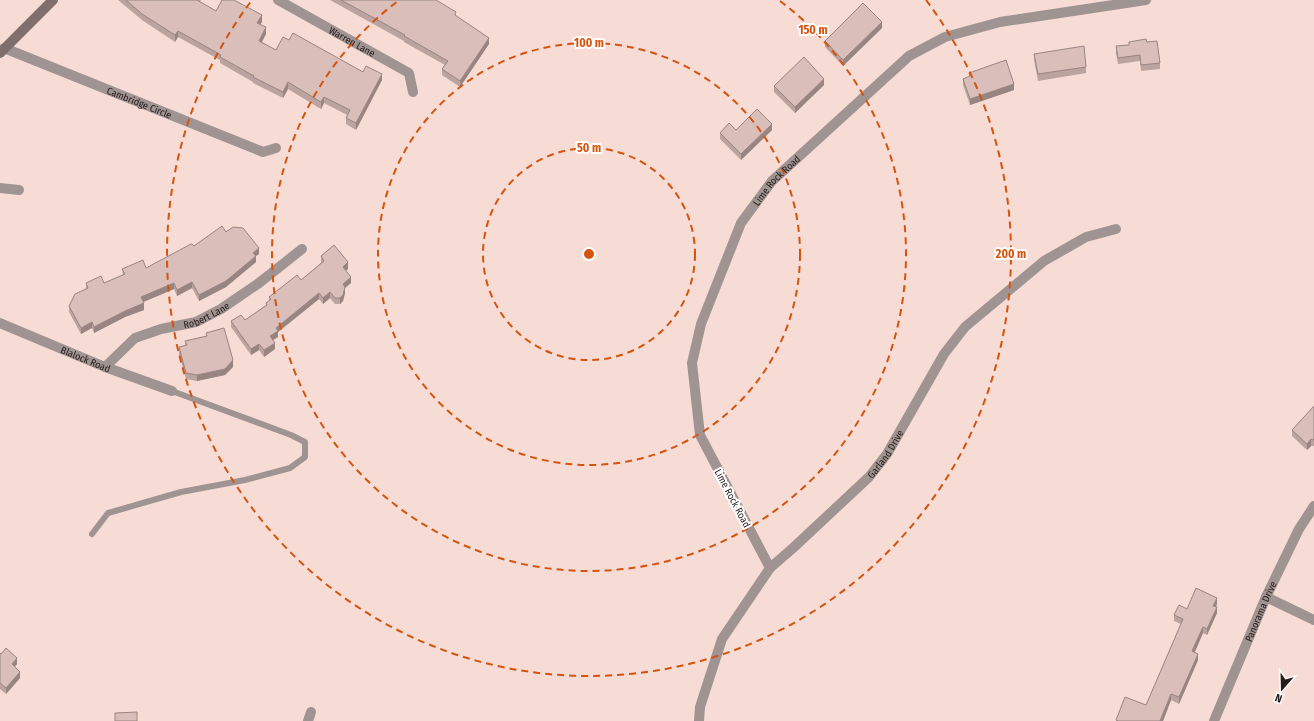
<svg xmlns="http://www.w3.org/2000/svg" width="1314" height="721" viewBox="0 0 1314 721" font-family="'Fira Sans Condensed',sans-serif">
<style>
.lines{fill:none;stroke-linecap:round;stroke-linejoin:round}
.service{stroke:#a09492;stroke-width:6}
.minor{stroke:#a09492;stroke-width:10}
.secondary{stroke:#7f6e6b;stroke-width:10}
.wall{fill:#bba39f}
.shaded-wall{fill:#988582}
.building{fill:#d9beb9;stroke:#988582}
.ring{fill:none;stroke:#d5530d;stroke-width:2;stroke-dasharray:7 5}
.labels{text-anchor:middle;stroke-width:4;stroke-linejoin:round;paint-order:stroke}
.street-label{font-size:10px;fill:#261c1a;stroke:#fff}
.centre{fill:#d5530d;stroke:#fff;stroke-width:2}
.ring-label{font-size:12px;text-anchor:middle;font-weight:bold;fill:#d5530d;stroke:#fff;stroke-width:4;stroke-linejoin:round;paint-order:stroke}
</style>
<rect width="100%" height="100%" fill="#f7dcd6"/>
<g class="lines">
<!-- service -->
<path class="service" d="M92 534 108 513 181 492 245 480 290 468 305 457V442L291 435 172 391"/>
<!-- minor -->
<g class="minor">
<path id="s1" d="M278 0 409 73 413 92"/>
<path id="s2" d="M4 48 263 152 276 148"/>
<path d="M0 188 19 190"/>
<path id="s3" d="M0 323 105 367 172 391"/>
<path id="s4" d="M105 367 135 338 161 329 196 322 221 309 259 283 302 249"/>
<path id="s5" d="M770 568 700 435 692 363 701 324 741 223 772 181 909 56 945 37 1000 22 1146 0"/>
<path d="M1266 597 1314 620"/>
<path d="M308 721 311 712"/>
<path id="s6" d="M699 721 700 707 722 639 770 568 793 548 869 477 887 454 944 354 965 327 1044 261 1086 237 1116 229"/>
<path id="s7" d="M1214 721 1266 597 1299 529 1314 506"/>
</g>
<!-- secondary -->
<path class="secondary" d="M0 53 53 0"/>
</g>
<!-- wall -->
<path class="wall" d="M118 0H201L200 2 216 11 262 22 260 24 266 34 262 42 276 50 289 40 382 80 356 130 346 124V118L347 115 324 103 321 109 288 89 283 98 253 83V82L220 63V60L178 37 175 42 142 20Z
M330 0H436L456 16 489 44 460 87 442 75V69L445 65 404 42V41Z
M882 28 843 66 825 47V41Z
M1129 42H1147L1160 63V69L1141 71 1140 61 1118 64 1116 53V46L1129 45Z
M1034 54 1086 67V73L1038 81 1034 60Z
M969 73 1014 90 970 105 963 85V79L969 77Z
M824 85 795 113 774 92V86Z
M772 130 741 160 720 139V133Z
M226 232 259 254 256 256V262L226 287 199 301 192 288 177 296 174 289 143 302 144 310 125 317 94 333 92 328 81 334 69 312V306L86 289V283H104L123 275 122 269 146 268Z
M321 256 348 269 346 270 351 283 345 288V293L343 301 340 304H335L330 298 323 304 319 299 278 332V337L273 340 275 349 264 357 259 350 251 355 231 327V321L245 320 266 305V303L269 301V297L301 280 321 263Z
M206 333 233 367 225 375 197 381 186 379 179 354V347L185 346V341L206 336Z
M1314 406V446H1311L1307 450 1292 436V430Z
M1217 604 1216 607 1217 613 1207 635 1203 633 1195 652 1198 660 1179 704 1171 700 1163 721H1116V720L1146 705 1181 624 1174 621V615L1187 609Z
M0 653 17 664 15 667 20 678 6 694 0 689Z"/>
<!-- shaded-wall -->
<path class="shaded-wall" d="M262 15V22L257 29V23Z
M882 22V28L843 66V60Z
M266 27V34L259 47V41Z
M178 31V37L175 42V35Z
M489 38V44L460 87V81Z
M382 74V80L356 130V123Z
M824 79V85L795 113V107Z
M288 82V89L283 98V92Z
M1014 84V90L970 105V99Z
M324 97V103L321 109V102Z
M772 124V130L741 160V154Z
M259 248V254L256 256V262L226 287 199 301V295Z
M348 262V269L343 273V267Z
M351 277V283L345 288V293L343 301 340 304V298L343 284Z
M192 282V288L177 296V290Z
M174 283V289L141 303V297Z
M330 292V298L323 304V298Z
M319 293V299L278 332V337L270 342V336L276 328Z
M144 303V310L125 317 94 333V327L125 311Z
M92 322V328L81 334V328Z
M275 343V349L264 357V350Z
M259 344V350L251 355V349Z
M233 360V367L225 375 197 381V375Z
M1311 439V446L1307 450V444Z
M1217 598V604L1213 612V606Z
M1217 607V613L1207 635V629Z
M1203 627V633L1192 658V651Z
M1198 654V660L1179 704V697Z
M17 658V664L12 670V664Z
M20 672V678L6 694V688Z
M1171 694V700L1163 721H1160Z"/>
<!-- building -->
<path class="building" d="M126 0H197L216 11 222 0H234L262 15 257 23 266 27 259 41 276 50 283 37 289 40 293 33 363 72 366 66 382 74 356 123 346 118 350 110 324 97 321 102 288 82 283 92 253 77 254 76 220 57 221 55 178 31 175 35 142 14Z
M341 0H436L456 12 455 15 489 38 460 81 442 69 448 61 404 36 405 35Z
M863 3 882 22 843 60 825 41Z
M1146 39 1147 42 1157 41 1160 63 1141 65 1140 55 1118 58 1116 46 1129 45V42Z
M1084 46 1086 67 1038 74 1034 54Z
M804 57 824 79 795 107 774 86Z
M1006 60 1014 84 970 99 963 79 970 76 969 73Z
M757 109 772 124 741 154 720 133 729 123 736 130Z
M222 226 226 232 233 227 243 228 259 248 253 253 256 256 226 281 199 295 192 282 177 290 174 283 141 297 144 303 125 311 94 327 92 322 81 328 69 306 75 294 88 288 86 283 101 276 104 283 125 274 122 269 143 260 146 268 191 244H192L194 246Z
M334 245 348 262 343 267 351 277 343 284 345 287 343 295 340 298H335L330 292 323 298 319 293 276 328 278 331 270 336 275 343 264 350 259 344 251 349 231 321 241 315 245 320 267 305 266 303 271 299 269 297 297 275 301 280 324 261 321 256Z
M224 328 233 360 225 369 197 375 186 373 179 347 187 345 185 341 207 336 206 333Z
M1314 406V440L1311 439 1307 444 1292 430Z
M1196 588 1217 598 1213 606 1217 607 1207 629 1203 627 1192 651 1198 654 1179 697 1171 694 1160 721H1118L1116 720 1125 697 1146 705 1183 619 1174 615 1179 605 1187 609Z
M6 648 17 658 12 664 20 672 6 688 0 683V653L1 654Z
M137 712V721H115V713Z"/>
<!-- distance rings -->
<g class="ring">
<circle cx="589" cy="254" r="106"/>
<circle cx="589" cy="254" r="211"/>
<path d="M780 1A317 317 0 1 1 398 1"/>
<path d="M926 0A422 422 0 1 1 252 0"/>
</g>
<g class="labels">
<!-- street labels -->
<g class="street-label">
<text dy="4" stroke="none"><textPath href="#s1" startOffset="85">Warren Lane</textPath></text>
<text dy="4" stroke="none"><textPath href="#s2" startOffset="146">Cambridge Circle</textPath></text>
<text dy="4" stroke="none"><textPath href="#s5" startOffset="427">Lime Rock Road</textPath></text>
<text dy="4" stroke="none"><textPath href="#s4" startOffset="117">Robert Lane</textPath></text>
<text dy="4" stroke="none"><textPath href="#s3" startOffset="93">Blalock Road</textPath></text>
<text dy="4" stroke="none"><textPath href="#s6" startOffset="334">Garland Drive</textPath></text>
<text transform="translate(733 498) rotate(62)" y="4">Lime Rock Road</text>
<text dy="4" stroke="none"><textPath href="#s7" startOffset="119">Panorama Drive</textPath></text>
</g>
</g>
<circle cx="589" cy="254" r="6" class="centre"/>
<g class="ring-label">
<text x="813" y="34">150 m</text>
<text x="589" y="47">100 m</text>
<text x="589" y="152">50 m</text>
<text x="1011" y="258">200 m</text>
</g>
<!-- north arrow -->
<g transform="translate(1282 689) rotate(200)" stroke="#ffffff" stroke-width="3" paint-order="stroke">
<path d="M0-3L7 15L0 10L-7 15Z" fill="#261c1a"/>
<text y="-6" font-size="11" font-weight="bold" text-anchor="middle" fill="#261c1a">N</text>
</g>
</svg>
